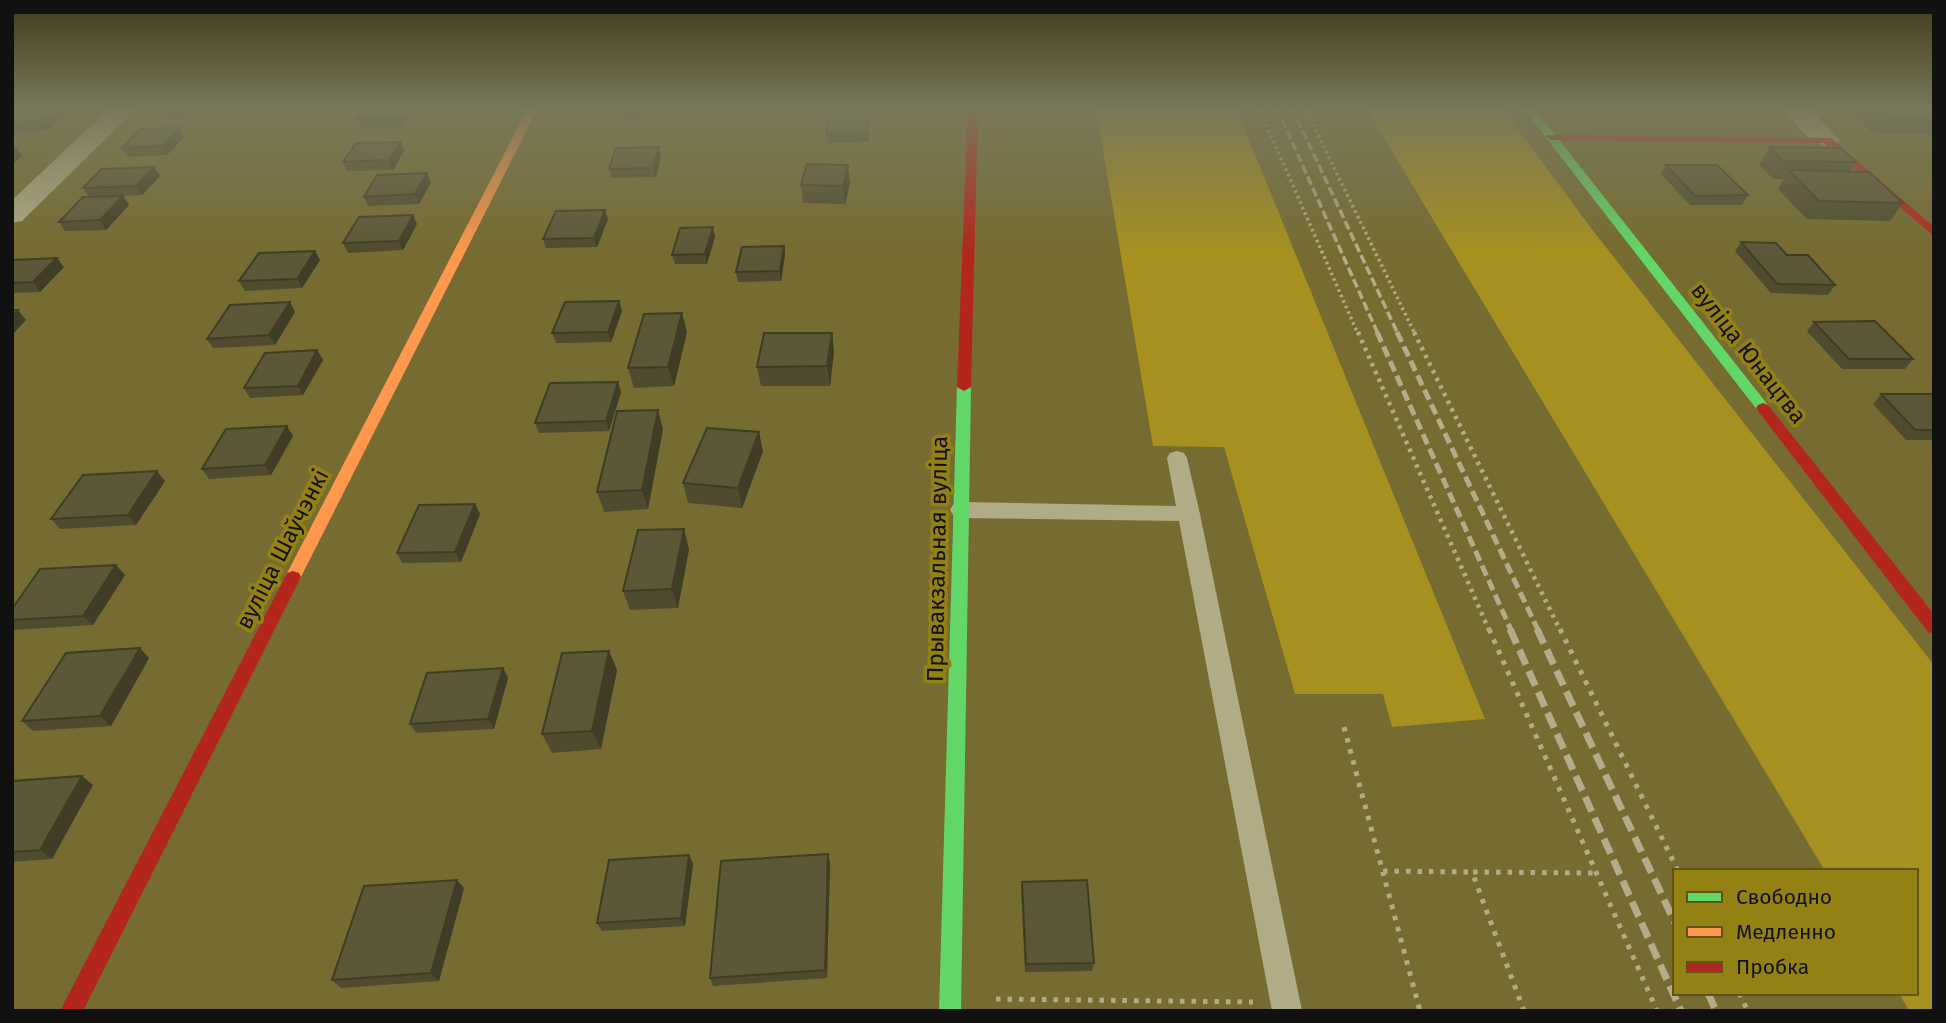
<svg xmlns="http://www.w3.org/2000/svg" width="1946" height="1023" viewBox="0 0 1946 1023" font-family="'Fira Sans',sans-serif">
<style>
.green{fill:#a6901f}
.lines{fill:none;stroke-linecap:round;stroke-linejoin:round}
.path-far2{stroke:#b2ac86;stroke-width:3.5;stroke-dasharray:2.5 3.5;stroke-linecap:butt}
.path-far1{stroke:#b2ac86;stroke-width:4.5;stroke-dasharray:3.5 5;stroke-linecap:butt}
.path{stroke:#b2ac86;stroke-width:5;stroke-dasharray:4.5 7;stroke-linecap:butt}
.lane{fill:#b2ac86;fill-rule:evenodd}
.street{fill:#b2ac86;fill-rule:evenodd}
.fast{fill:#63d668;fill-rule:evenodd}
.slow{fill:#ff974d;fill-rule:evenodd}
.jam{fill:#b3261e;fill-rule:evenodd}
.rail-far2{stroke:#b2ac88;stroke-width:3.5;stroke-dasharray:9 3.5;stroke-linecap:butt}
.rail-far1{stroke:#b2ac88;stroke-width:5;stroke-dasharray:11 5;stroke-linecap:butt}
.rail{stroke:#b2ac88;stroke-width:7;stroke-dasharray:16 7;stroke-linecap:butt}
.wall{fill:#4f4b2f}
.shaded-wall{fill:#403d26}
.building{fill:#5c5737;stroke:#403d26;stroke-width:2}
.labels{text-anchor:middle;stroke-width:7;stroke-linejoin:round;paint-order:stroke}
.street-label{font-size:23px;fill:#111;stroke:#938114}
</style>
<rect width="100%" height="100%" fill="#766c31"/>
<!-- green -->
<path class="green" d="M1096 108H1236L1485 719 1392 727 1383 694H1295L1224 447 1153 446Z
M1366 108H1502L1594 232 1934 665V1011H1909L1899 993H1916V871H1825Z"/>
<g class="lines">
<!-- path-far2 -->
<path class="path-far2" d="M1259 108 1358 334
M1305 108 1415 334"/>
<!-- path-far1 -->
<path class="path-far1" d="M1358 332 1489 630
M1414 332 1560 630"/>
<!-- path -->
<path class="path" d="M1489 629 1657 1011
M1560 629 1678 871
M1344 727 1420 1011
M1383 871 1472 872
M1739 993 1748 1011
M996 999 1253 1002
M1524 1011 1472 872 1596 873"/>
<!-- lane -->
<path class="lane" d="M1177 451 1184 453 1187 458 1200 514 1302 1011H1272L1179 521 960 518 953 515 950 510 953 505 960 502 1176 506 1167 458 1170 453Z"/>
<!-- street -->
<path class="street" d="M110 108H137L22 221 12 223V200Z
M1783 108H1809L1840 140 1836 145C1815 151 1795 125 1783 108Z"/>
<!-- fast -->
<path class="fast" d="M1523 108H1534L1768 405 1770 408 1768 411H1758Z
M964 383 971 387 961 1011H939L957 387Z"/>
<!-- slow -->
<path class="slow" d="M528 108H538L301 577 299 581H287L285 577Z"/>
<!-- jam -->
<path class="jam" d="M968 108H978L971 387 964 391 957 387Z
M1547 135 1831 138 1934 227V236L1824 143 1551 140 1546 137Z
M1763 403 1768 405 1934 614V634L1928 632 1758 411 1756 408 1758 405Z
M293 571 299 573 301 577 83 1011H60L285 577 287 573Z"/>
<!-- rail-far2 -->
<path class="rail-far2" d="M1277 108 1378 334
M1292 108 1398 334"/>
<!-- rail-far1 -->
<path class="rail-far1" d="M1377 332 1511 630
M1397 332 1538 630"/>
<!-- rail -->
<path class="rail" d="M1510 629 1681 1011
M1537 629 1675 923
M1708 993 1716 1011"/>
</g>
<!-- wall -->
<path class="wall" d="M16 108H68L70 111 45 131 12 132V111Z
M213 108 204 118 162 119 157 111Z
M365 108H412L413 110 402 127 361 128 357 120Z
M660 108 658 118 622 119 619 110Z
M1861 108H1932L1934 110V129L1930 134 1873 133 1856 117Z
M868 114 869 142 828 143 827 134Z
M179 128 184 137 167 155 128 157 122 148Z
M401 142 404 151 393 170 347 171 343 162Z
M1770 147 1856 162 1850 172 1903 203 1890 221 1807 219 1778 189 1784 179H1773L1759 165Z
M661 156 656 177 612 178 609 169Z
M1666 165 1748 195 1742 205H1690L1661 174Z
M154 167 160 176 142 195 123 196 129 205 106 230 65 231 59 222 89 197 83 188Z
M427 173 431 182 419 204 368 206 364 197Z
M850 183 845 204 803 203 801 185Z
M608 219 597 247 546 248 543 239Z
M417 224 403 250 348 253 343 243Z
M713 227 715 237 707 264H675L672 255Z
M1741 242 1787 255 1835 285 1828 295 1771 293 1735 251Z
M784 246 785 255 781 281 738 282 736 272Z
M315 251 320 260 302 288 245 291 239 281Z
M12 260 64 267 40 292 12 293Z
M619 301 622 311 611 342 556 343 552 333Z
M295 312 275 345 213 348 207 339Z
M1814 322 1913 359 1905 369H1842L1807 331Z
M687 332 674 386 634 388 628 368Z
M832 333 834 352 830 386H761L757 367Z
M317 350 323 360 303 395 250 398 244 388Z
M621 392 609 431 539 433 535 423Z
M1881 394H1934V440H1906L1873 404Z
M663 429 648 509 604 512 597 492Z
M293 436 271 475 209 479 202 469Z
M763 451 742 508 688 503 683 483Z
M165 481 136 525 60 529 51 519Z
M475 504 480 514 461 562 402 563 397 553Z
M689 549 678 608 630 610 623 591Z
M125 575 93 625 14 630 12 628V609Z
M609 651 617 670 601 749 552 753 542 734Z
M149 658 111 726 33 731 22 721Z
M503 668 508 678 494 729 416 733 410 724Z
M82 776 93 785 52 859 12 862V781Z
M689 855 693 864 685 926 602 931 597 923Z
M830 863 827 978 713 986 710 978Z
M1022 882 1094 963 1092 971 1025 972 1021 890Z
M464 888 439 981 341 988 332 980Z"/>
<!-- shaded-wall -->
<path class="shaded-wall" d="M56 108H68L70 111 45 131 39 122Z
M199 108H213L204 118Z
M404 108H412L413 110 402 127 398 118Z
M656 108H660L658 118Z
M179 128 184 137 167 155 162 146Z
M401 142 404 151 393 170 389 160Z
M16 147 22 156 12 165V150Z
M659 147 661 156 656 177 653 168Z
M848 165 850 183 845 204 843 186Z
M154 167 160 176 142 195 136 186Z
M427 173 431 182 419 204 415 194Z
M123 196 129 205 106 230 100 220Z
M605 210 608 219 597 247 594 238Z
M413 215 417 224 403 250 399 241Z
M713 227 715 237 707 264 705 254Z
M784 246 785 255 781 281 780 271Z
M315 251 320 260 302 288 297 279Z
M57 258 64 267 40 292 33 282Z
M619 301 622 311 611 342 608 332Z
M290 302 295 312 275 345 269 335Z
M18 310 26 320 12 335V317Z
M682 313 687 332 674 386 668 367Z
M832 333 834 352 830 386 827 366Z
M317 350 323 360 303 395 298 386Z
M618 382 621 392 609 431 606 421Z
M658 410 663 429 648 509 642 490Z
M287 426 293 436 271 475 265 465Z
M759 432 763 451 742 508 738 488Z
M157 471 165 481 136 525 128 515Z
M475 504 480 514 461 562 455 552Z
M684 529 689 549 678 608 672 589Z
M116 565 125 575 93 625 83 616Z
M140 648 149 658 111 726 100 716Z
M609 651 617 670 601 749 592 731Z
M503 668 508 678 494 729 488 719Z
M82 776 93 785 52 859 40 850Z
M828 854 830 863 827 978 825 970Z
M689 855 693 864 685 926 681 918Z
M457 880 464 888 439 981 431 973Z"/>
<!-- building -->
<path class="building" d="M16 108H56L39 122 12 123V111Z
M159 108H199L157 111Z
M365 108H404L398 118 357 120Z
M620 108H656L619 110Z
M1876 108H1932L1934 110V117L1884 115Z
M868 114V133L827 134V115Z
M179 128 162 146 122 148 141 129Z
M401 142 389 160 343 162 356 143Z
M659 147 653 168 609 169 616 148Z
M1770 147 1841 148 1856 162 1783 161Z
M807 164 848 165 843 186 801 185Z
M1666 165H1717L1748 195 1695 196Z
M154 167 136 186 83 188 102 169Z
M1789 170 1869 172 1903 203 1819 201Z
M427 173 415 194 364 197 377 175Z
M123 196 100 220 59 222 83 197Z
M605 210 594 238 543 239 556 211Z
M413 215 399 241 343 243 359 217Z
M713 227 705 254 672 255 680 228Z
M1741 242 1776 243 1787 255H1808L1835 285 1777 284Z
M784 246 780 271 736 272 742 247Z
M315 251 297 279 239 281 259 253Z
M57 258 33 282 12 283V260Z
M619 301 608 332 552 333 565 302Z
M290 302 269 335 207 339 230 305Z
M12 310H18L12 317Z
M682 313 668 367 628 368 644 314Z
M1875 321 1913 359H1849L1814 322Z
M764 333H832L827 366 757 367Z
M317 350 298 386 244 388 265 353Z
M618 382 606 421 535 423 550 383Z
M1881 394H1934V430H1915Z
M658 410 642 490 597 492 617 411Z
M287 426 265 465 202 469 226 429Z
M707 428 759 432 738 488 683 483Z
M157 471 128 515 51 519 83 475Z
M475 504 455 552 397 553 419 505Z
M684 529 672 589 623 591 638 530Z
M116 565 83 616 12 620V609L40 569Z
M140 648 100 716 22 721 66 653Z
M609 651 592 731 542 734 562 653Z
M503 668 488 719 410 724 427 673Z
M82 776 40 850 12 852V781Z
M828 854 825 970 710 978 721 861Z
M689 855 681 918 597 923 609 860Z
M457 880 431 973 332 980 364 886Z
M1087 880 1094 963 1026 964 1022 882Z"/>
<!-- sky -->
<linearGradient id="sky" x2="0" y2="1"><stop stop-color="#413b1b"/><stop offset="0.43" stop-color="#79785a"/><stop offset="1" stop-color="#79785a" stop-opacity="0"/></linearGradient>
<rect width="1946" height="252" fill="url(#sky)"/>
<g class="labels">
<!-- street labels -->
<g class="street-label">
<text transform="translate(1749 353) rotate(52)" y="8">вуліца Юнацтва</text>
<text transform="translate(282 549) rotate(-63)" y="8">вуліца Шаўчэнкі</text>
<text transform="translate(937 559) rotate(-89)" y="8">Прывакзальная вуліца</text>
</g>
</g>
<!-- border -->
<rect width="1946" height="1023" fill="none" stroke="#111111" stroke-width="28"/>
<!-- legend -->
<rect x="1673" y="869" width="245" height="126" fill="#938114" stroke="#5f5413" stroke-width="2"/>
<rect x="1687" y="892" width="35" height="10" fill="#63d668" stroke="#5f5413" stroke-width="2"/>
<text x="1736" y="904" font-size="21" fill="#111111">Свободно</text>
<rect x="1687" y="927" width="35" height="10" fill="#ff974d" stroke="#5f5413" stroke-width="2"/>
<text x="1736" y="939" font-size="21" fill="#111111">Медленно</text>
<rect x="1687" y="962" width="35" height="10" fill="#b3261e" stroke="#5f5413" stroke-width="2"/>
<text x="1736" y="974" font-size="21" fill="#111111">Пробка</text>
</svg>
